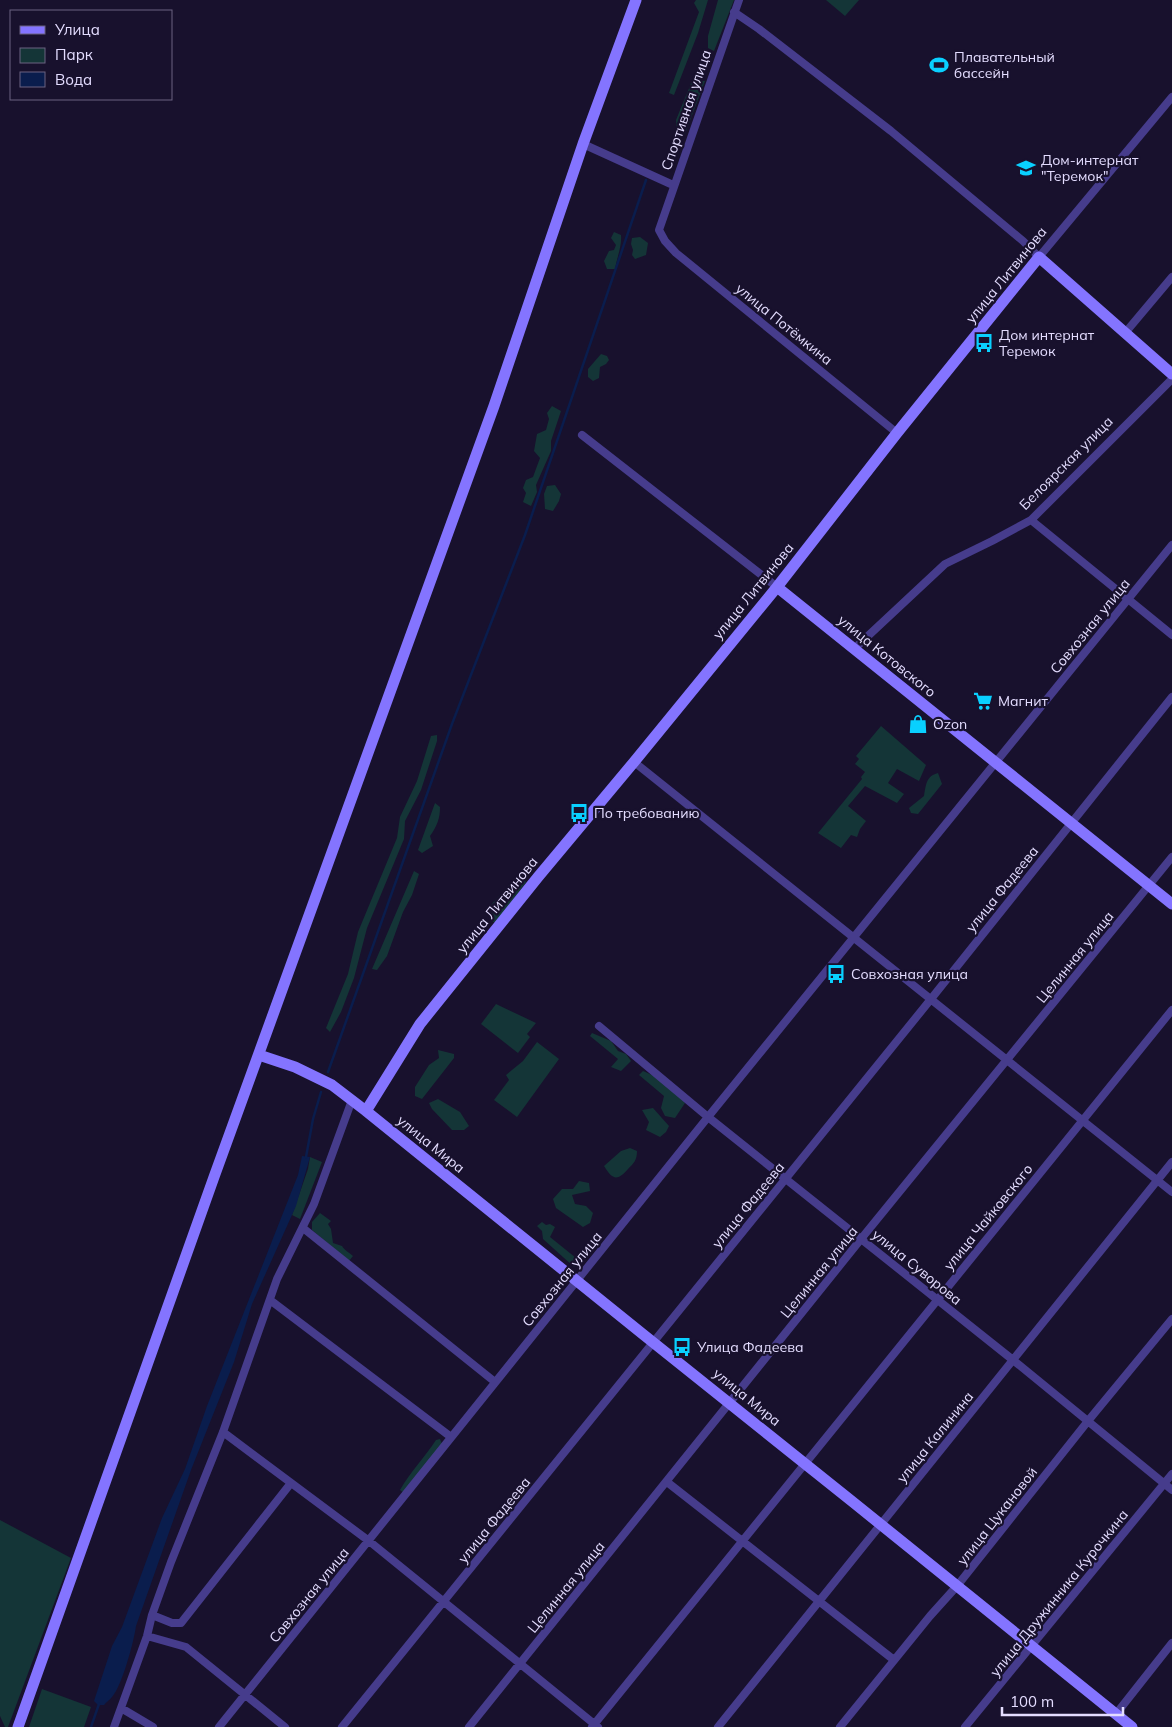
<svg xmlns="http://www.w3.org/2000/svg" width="1172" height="1727" viewBox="0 0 1172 1727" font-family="Mulish,sans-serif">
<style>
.green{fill:#143537}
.water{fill:#0a1d4d}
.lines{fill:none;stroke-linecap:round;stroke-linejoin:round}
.stream{stroke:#0a1d4d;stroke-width:2.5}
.street{stroke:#463c8c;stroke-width:8}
.secondary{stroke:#8474ff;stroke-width:11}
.labels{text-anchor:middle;stroke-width:4.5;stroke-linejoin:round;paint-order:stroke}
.poi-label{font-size:14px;fill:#e4ddff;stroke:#18112d;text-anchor:start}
.street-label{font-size:14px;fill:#e4ddff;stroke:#18112d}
</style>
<rect width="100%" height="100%" fill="#18112d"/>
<!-- green -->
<path class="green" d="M696 0H708L698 33 674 95 669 93 699 12 694 3Z
M718 0H734L714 51 708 48V36Z
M826 0H859L845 16Z
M692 81H705L685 134 677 132 676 120Z
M614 232 621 235C622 246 617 257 615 269H607L604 261 609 251 614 250 616 245 611 238Z
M640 237 648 243 646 255 635 259 632 255 633 250 631 244 632 238Z
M601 354 607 356 609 360 606 364 600 367 599 378 593 381 588 377V369Z
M552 406 561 411 551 441V451L536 485 537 492 531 506 523 502 526 493 523 488 526 480 533 477 540 458 534 451 537 434 546 430 549 419 547 413Z
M555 485 561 494 559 501 553 511 545 509 544 494 547 486Z
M881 726 926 765 919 781 897 769 888 783 904 794 897 803 865 786 848 806 866 821 860 829 857 837 851 835 841 848 818 833 862 779 861 777 865 772 855 764 859 759 856 756Z
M437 735V741L421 790 405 821 404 839 367 928 354 978 341 1012 330 1032 326 1028 348 974 358 932 397 838 400 817 417 781 431 736Z
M938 773 942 784 918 814 911 813 909 808 924 796C926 785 926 776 938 773Z
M435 803 440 807C440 819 437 826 430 836L433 846 422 853 418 850Z
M414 871 419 874 412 895 403 912 387 956 377 970 372 969Z
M520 876 526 882 524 885 496 922H493L489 916 491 905 516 877Z
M496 1004 536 1023 527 1034 530 1037 518 1053 481 1024Z
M592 1033 611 1041 618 1051 626 1054 631 1061 621 1071 611 1067 618 1059 590 1036Z
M537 1042 559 1059 517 1117 494 1100 509 1080 506 1075 523 1061Z
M438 1050 454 1054V1058L422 1099 415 1096V1087L429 1065 439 1058Z
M643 1071C662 1079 674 1085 685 1103L675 1118 665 1116 661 1108 664 1096 639 1075Z
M438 1099 460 1112 469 1126 464 1130H452L432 1109 429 1103Z
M653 1108 669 1126 666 1132 660 1137 646 1130 649 1122 642 1110Z
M630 1148 637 1151C637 1160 634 1163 628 1169 617 1182 612 1179 604 1166L621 1151Z
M310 1157 322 1162 300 1219 292 1215 308 1169Z
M579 1181 589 1183 590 1191 572 1195 575 1204 586 1206 593 1213 590 1223 583 1227 556 1208 553 1199 562 1189H573Z
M320 1213 331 1221 328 1224 331 1229 333 1243 342 1246C345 1251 349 1252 353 1256L349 1261 312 1230V1222Z
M542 1222 546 1225 550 1224 555 1227 550 1237 581 1262V1267H574L543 1239 542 1231 537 1226Z
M440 1439 442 1444 404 1493 400 1490C411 1471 425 1457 436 1440Z
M0 1520 71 1558 8 1727H5L0 1716Z
M42 1689 91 1707 84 1727H29Z"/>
<!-- water -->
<path class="water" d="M302 1156 310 1157 296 1206 252 1304 234 1362 191 1470 136 1626C134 1641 122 1686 112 1697 110 1700 106 1702 104 1705H98L94 1701 112 1646 122 1627 162 1518 185 1469 207 1406 298 1175Z"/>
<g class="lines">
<!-- stream -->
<path class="stream" d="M328 1072 452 724 525 535 646 180
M306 1157 313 1119 321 1092
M91 1727 99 1704"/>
<!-- street -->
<path class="street" d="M739 0 659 230 665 241 676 253 897 433
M734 12 759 29 891 131 1023 241 1039 257 1172 97
M583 144 673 185
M1125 333 1172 277
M582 435 777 587
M1031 520 1172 635
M854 649 945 564 992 541 1031 520 1172 379
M634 762 1172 1192
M599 1026 708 1117 1013 1360 1172 1490
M303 1228 495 1382
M270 1300 451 1437
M223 1432 369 1541 598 1727
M667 1482 894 1660
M152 1615 172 1623H181L291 1483
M147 1636 186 1647 285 1727
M121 1708 153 1727
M1116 1714 1172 1643
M114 1727 147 1636 152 1615 171 1562 223 1432 277 1279 314 1204 352 1100
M219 1727 708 1117 1172 545
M342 1727 931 999 1172 697
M469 1727 861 1239 1172 857
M592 1727 1172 1010
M718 1727 1172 1162
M840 1727 930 1616 957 1586 1088 1421 1172 1319
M965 1727 1172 1474"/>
<!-- secondary -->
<path class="secondary" d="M777 587 1172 904
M259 1055 295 1067 332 1085 366 1111C620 1318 878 1520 1132 1727
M366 1111 420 1024 538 877 634 762 777 587 897 433 1039 257 1172 374
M18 1727 214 1177 494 406 583 144 636 0"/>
</g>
<!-- icons -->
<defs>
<g id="stadium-bare" transform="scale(1.5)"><path d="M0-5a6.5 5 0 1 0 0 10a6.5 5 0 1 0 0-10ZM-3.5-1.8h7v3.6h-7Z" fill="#09d0ff" stroke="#18112d" stroke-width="2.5" paint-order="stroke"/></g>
<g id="school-bare" transform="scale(1.5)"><path d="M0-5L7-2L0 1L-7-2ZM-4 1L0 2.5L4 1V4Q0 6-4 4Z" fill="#09d0ff" stroke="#18112d" stroke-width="2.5" paint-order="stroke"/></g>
<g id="bus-bare" transform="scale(1.5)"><path d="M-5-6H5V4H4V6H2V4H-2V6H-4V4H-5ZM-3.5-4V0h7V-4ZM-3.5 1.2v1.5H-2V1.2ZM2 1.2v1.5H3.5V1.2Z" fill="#09d0ff" stroke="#18112d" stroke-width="2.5" paint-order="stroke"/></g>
<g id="supermarket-bare" transform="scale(1.5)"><path d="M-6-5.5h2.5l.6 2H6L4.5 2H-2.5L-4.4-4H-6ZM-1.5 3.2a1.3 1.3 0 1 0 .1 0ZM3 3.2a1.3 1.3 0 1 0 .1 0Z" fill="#09d0ff" stroke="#18112d" stroke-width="2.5" paint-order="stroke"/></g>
<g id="shop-bare" transform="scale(1.5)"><path d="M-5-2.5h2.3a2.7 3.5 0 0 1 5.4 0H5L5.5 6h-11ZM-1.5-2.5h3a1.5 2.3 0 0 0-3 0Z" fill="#09d0ff" stroke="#18112d" stroke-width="2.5" paint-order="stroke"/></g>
</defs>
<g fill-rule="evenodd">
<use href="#stadium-bare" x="939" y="65"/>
<use href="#school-bare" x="1026" y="168"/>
<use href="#bus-bare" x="984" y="343"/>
<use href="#supermarket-bare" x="983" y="701"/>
<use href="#shop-bare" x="918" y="724"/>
<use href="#bus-bare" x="579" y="813"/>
<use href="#bus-bare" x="836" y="974"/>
<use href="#bus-bare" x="682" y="1347"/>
</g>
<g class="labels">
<!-- poi labels -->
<g class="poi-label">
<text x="954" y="62">Плавательный<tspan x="954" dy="16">бассейн</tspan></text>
<text x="1041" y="165">Дом-интернат<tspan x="1041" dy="16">"Теремок"</tspan></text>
<text x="999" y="340">Дом интернат<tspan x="999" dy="16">Теремок</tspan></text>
<text x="998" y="706">Магнит</text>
<text x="933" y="729">Ozon</text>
<text x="594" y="818">По требованию</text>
<text x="851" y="979">Совхозная улица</text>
<text x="697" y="1352">Улица Фадеева</text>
</g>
<!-- street labels -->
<g class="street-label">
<text transform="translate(686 110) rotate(-71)" y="5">Спортивная улица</text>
<text transform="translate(1006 275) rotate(-51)" y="5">улица Литвинова</text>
<text transform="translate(784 324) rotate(39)" y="5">улица Потёмкина</text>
<text transform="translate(1066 463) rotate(-45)" y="5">Белоярская улица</text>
<text transform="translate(753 591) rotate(-51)" y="5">улица Литвинова</text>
<text transform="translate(1090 626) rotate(-51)" y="5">Совхозная улица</text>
<text transform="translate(887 656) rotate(39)" y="5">улица Котовского</text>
<text transform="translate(1002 889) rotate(-51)" y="5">улица Фадеева</text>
<text transform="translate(497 905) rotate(-51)" y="5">улица Литвинова</text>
<text transform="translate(1075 957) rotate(-51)" y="5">Целинная улица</text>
<text transform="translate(431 1144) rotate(39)" y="5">улица Мира</text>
<text transform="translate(748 1205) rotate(-51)" y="5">улица Фадеева</text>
<text transform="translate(988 1217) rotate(-51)" y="5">улица Чайковского</text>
<text transform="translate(917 1267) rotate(39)" y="5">улица Суворова</text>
<text transform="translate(819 1272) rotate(-51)" y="5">Целинная улица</text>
<text transform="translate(562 1279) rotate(-51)" y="5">Совхозная улица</text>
<text transform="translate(747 1397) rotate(39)" y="5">улица Мира</text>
<text transform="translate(935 1437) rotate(-51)" y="5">улица Калинина</text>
<text transform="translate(997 1516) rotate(-52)" y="5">улица Цукановой</text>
<text transform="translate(494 1520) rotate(-51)" y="5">улица Фадеева</text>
<text transform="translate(566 1587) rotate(-51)" y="5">Целинная улица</text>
<text transform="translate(1059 1593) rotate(-51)" y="5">улица Дружинника Курочкина</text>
<text transform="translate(309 1595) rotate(-51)" y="5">Совхозная улица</text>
</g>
</g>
<!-- legend -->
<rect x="10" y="10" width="162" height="90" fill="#18112d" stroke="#6a6381"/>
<rect x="20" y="26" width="25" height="8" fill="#8474ff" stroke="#6a6381"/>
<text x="55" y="35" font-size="15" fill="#e4ddff">Улица</text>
<rect x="20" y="48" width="25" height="15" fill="#143537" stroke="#6a6381"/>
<text x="55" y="60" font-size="15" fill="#e4ddff">Парк</text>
<rect x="20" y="72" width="25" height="15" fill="#0a1d4d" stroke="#6a6381"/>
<text x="55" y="85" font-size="15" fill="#e4ddff">Вода</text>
<!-- scale -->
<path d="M1002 1707v8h121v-8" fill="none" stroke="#e4ddff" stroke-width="2.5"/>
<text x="1010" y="1707" font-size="15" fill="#e4ddff" stroke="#18112d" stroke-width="4" paint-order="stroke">100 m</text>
</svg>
